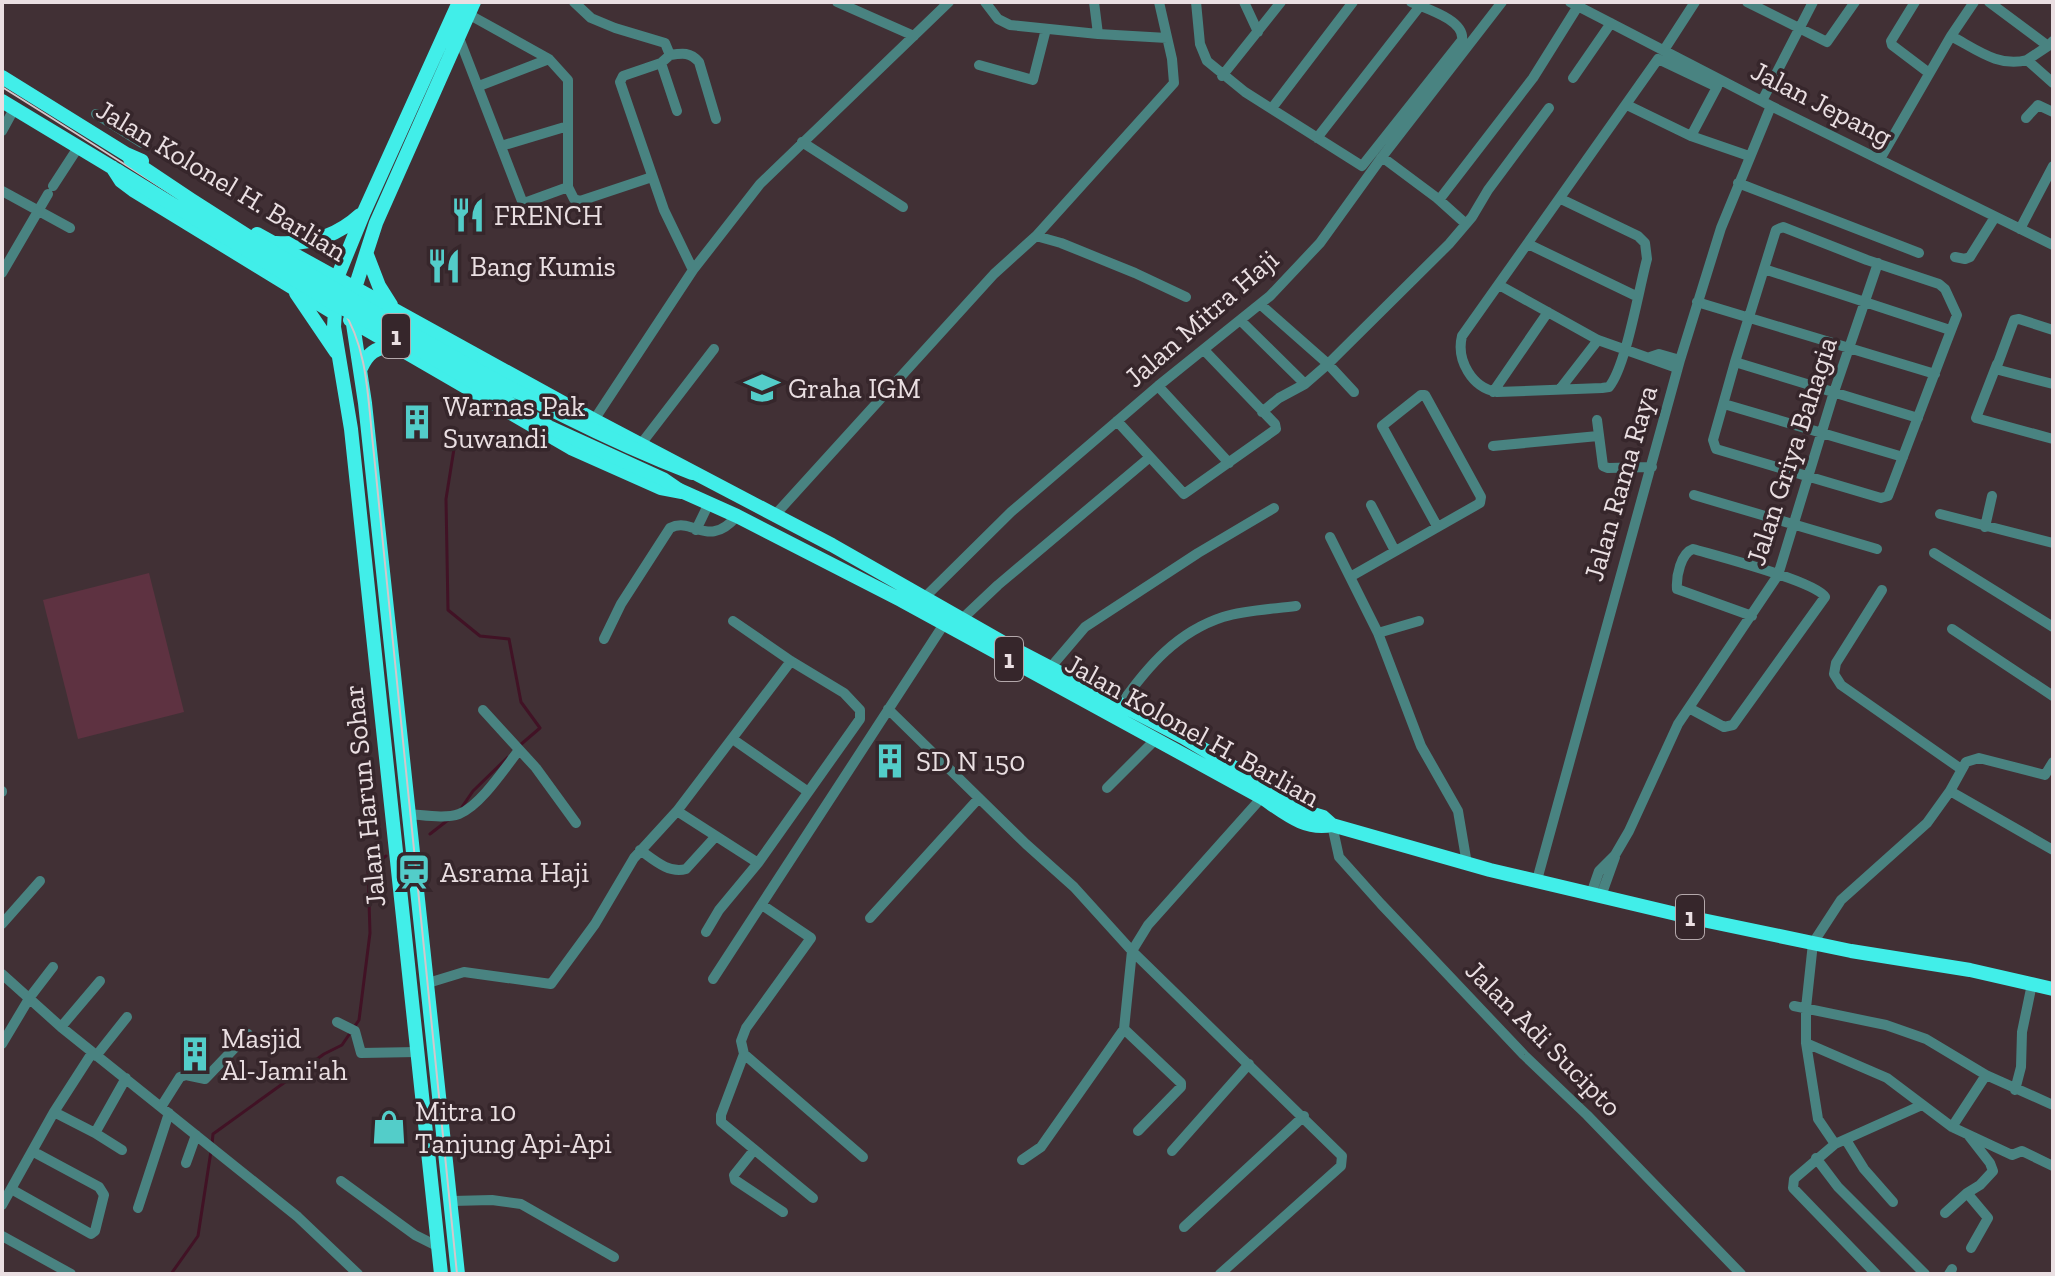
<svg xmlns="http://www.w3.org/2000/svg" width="2055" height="1276" viewBox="0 0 2055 1276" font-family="'Zilla Slab',serif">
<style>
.park{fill:#5e3241}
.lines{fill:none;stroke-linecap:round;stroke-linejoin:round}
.stream{stroke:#411225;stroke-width:3}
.minor{stroke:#498381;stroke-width:10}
.highway{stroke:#41eee9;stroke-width:14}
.tram{stroke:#d3c7ca;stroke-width:2}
.highway-bridge{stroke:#41eee9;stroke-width:14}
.labels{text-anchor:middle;stroke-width:7;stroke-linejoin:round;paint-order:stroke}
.shield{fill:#36262b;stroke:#b4a8ab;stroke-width:2}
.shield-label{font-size:26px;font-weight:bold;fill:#eadfe2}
.street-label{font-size:28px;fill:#eadfe2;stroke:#36262b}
.poi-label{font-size:28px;fill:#eadfe2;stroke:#36262b;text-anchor:start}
</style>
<rect width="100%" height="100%" fill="#413035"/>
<!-- park -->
<path class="park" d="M149 573 184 712 78 739 43 600Z"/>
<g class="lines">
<!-- stream -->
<path class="stream" d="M457 430 446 499 448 610 480 636 509 639 521 702 540 728 519 746
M462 807 473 791 508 757
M430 834 448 820
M212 1144 213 1134 324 1054 342 1045 359 1020 370 933 368 870 386 856
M171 1274 198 1236 211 1151"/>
<!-- minor -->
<path class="minor" d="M574 2 591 18 615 28 665 43 670 55 661 63 623 76 620 82 664 210 693 270
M837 2 914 36
M985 2 998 19 1010 25 1098 34 1094 2
M1196 2 1200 44 1207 61 1245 92 1362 166 1462 40C1465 20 1427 9 1411 2
M1244 2 1258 32
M1570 2 1771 106 2053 245
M1747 2 1827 42 1855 2
M1915 2 1891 41 1892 45 1929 73
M1989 2 2048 46 2053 41
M468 14 549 59 568 80V187L574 199 580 201 652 177
M1098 34 1167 38
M1951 36 1974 2
M459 38 522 201 527 202 568 187
M1664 50 1695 2
M670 55C683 53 690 52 699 62L716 119
M2027 60 2048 46
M661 63 677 111
M979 65 1033 80 1046 29
M1222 76 1281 2
M1573 78 1611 23
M479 86 549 59
M1762 101 1813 2
M1627 105 1691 136 1749 156
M1272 108 1353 2
M96 114 142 143
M2026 118 2038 105 2053 112
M2 131 14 109
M1317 138 1420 6
M802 142 903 207
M501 146 568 126
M1382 157 1437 198 1466 224
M1880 159 1951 36C1976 49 1999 68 2027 60L2053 83
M1738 183 1919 253
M53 186 79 146
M2 191 70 228
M1561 199 1638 236 1645 243 1647 259C1639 288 1626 367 1609 387L1602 388 1497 392C1472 388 1456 360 1462 336L1658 59 1717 87 1691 136
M1439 200 1533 78 1578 6
M2020 229 2053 166
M1036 236 1174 83 1172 59 1159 2
M1528 244 1636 296
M1955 257 1965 259 1970 257 1995 217
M1764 269 1950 330
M2 273 48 194
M1499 285 1598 340 1677 368
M1697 302 1935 374
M1261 305 1328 364 1354 392
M1241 321 1305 384
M2053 330 2019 319 2014 320 1997 366 1999 370 2053 384
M1650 357 1659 354 1680 360
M1735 362 1776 230 1783 227 1867 260 1939 284 1945 289 1957 315 1945 346 1888 496 1881 498 1716 449 1713 440 1735 362 1918 418
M1997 364 1976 418 2053 439
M1158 386 1229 463
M1560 389 1598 340
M1493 392 1548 312
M1724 404 1903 457
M1262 412 1279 398 1305 384 1328 364 1449 244 1472 217 1488 190 1549 108
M594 420 693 270 760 184 949 2
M1597 420 1603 466 1608 468 1652 467
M1117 421 1184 494 1276 429 1275 424 1204 350
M641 444 714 349
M1493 446 1598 436
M1694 495 1877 549
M1371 505 1395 551
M1940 514 2053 543
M775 515 994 274 1036 236 1061 243 1135 273 1186 297
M1985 527 1992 496
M696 530 709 503
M1330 537 1378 633 1421 746 1458 811 1467 864
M1934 553 2053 627
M1350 577 1480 503 1481 497 1425 395H1421L1382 426 1437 526
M1882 590 1836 663 1834 674 1841 685 1961 769
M924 598 1011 512 1158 386 1270 296 1320 243 1382 157 1502 2
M962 619 998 585 1150 457
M733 621 791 661 844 693 860 710V719L758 863 677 811 791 661
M1952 629 2053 696
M1378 633 1419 621
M604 639 621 604 670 528C693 516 708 550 737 516
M1050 668 1085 627 1198 553 1274 508
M1121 704C1148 666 1177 632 1223 617 1246 610 1273 609 1296 606
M1689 708 1724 727 1733 725 1825 597C1815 581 1717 556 1693 549 1681 553 1676 576 1677 589L1752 616
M888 709 1026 844 1074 887 1132 951 1342 1156 1341 1166 1220 1274
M483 710 536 768 576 823
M734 740 807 791
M1107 788 1154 741
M2 791V792
M1950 791 2053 850
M409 814C424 815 445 819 459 814 480 806 505 768 519 750
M1332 825 1339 857 1381 904 1524 1055 1587 1115 1741 1274
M640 850C654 860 669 874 686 869L716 836
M1537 880 1680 360 1721 228 1771 106
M1591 894 1599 871 1615 855 1629 831 1678 724 1778 575 1834 392 1878 263
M1601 896 1615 857
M762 905 811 938 746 1028 741 1041 744 1054 863 1157
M870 918 979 798
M2 924 40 881
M706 932 719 910 758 863
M2 974 61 1027 298 1217 358 1274
M713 979 944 624
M428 983 464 972 551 984 595 924 634 858 677 811
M1794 1006 1886 1025 1926 1039 1986 1075 2053 1105
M337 1022 355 1031 361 1053 417 1052
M61 1027 100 981
M1124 1029 1181 1083V1087L1138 1131
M1806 1043 1887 1078 1952 1127
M2 1044 30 997 53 967
M744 1054 721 1115V1122L813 1198
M96 1056 127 1017
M1986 1075 1952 1127 2012 1155 2022 1151 2053 1166
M2015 1090 2021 1067 2022 1032 2032 984
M161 1107 180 1077 186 1075 205 1079 248 1034
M54 1112 95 1133 126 1078
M95 1133 122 1150
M1969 1136 1990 1163 1993 1171 1980 1185 1967 1193 1988 1218 1971 1248
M1846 1140 1864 1169 1893 1202
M1835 1144 1922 1105
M754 1150 734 1175 735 1180 783 1212
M1172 1151 1249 1064
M1816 1158 1838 1187 1925 1274
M1022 1160 1041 1147 1124 1029 1132 951 1148 925 1264 795
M186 1163 196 1135
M341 1181 415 1235 437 1246
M11 1189 91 1234 95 1231 104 1195 99 1187 32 1151
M452 1201 492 1200 521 1204 614 1257
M2 1205 54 1112 92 1053
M138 1208 169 1113
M1945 1213 1967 1193
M1184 1227 1304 1116
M2 1236 71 1274
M1876 1274 1793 1188 1794 1179 1835 1144 1818 1119 1806 1043V1008L1813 943 1841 900 1927 823 1950 791 1966 762 1979 758 2045 775 2053 762
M1949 1274 1952 1269"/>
<!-- highway -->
<path class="highway" d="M2 77 126 154 142 161
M2 101 118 171
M112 167 121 181 133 190 334 313
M257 234 594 420 832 545 1018 651 1183 737 1310 813 1323 817 1332 825 1490 870 1693 918 1851 951 1970 970 2053 989
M276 243C308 245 336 237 360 215
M367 255 379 286 391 305
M296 293 336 352
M350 320 571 448 661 488 682 492
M361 368C368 353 375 348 392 346
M679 490 737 516 901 600 1261 797C1284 812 1304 831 1332 825
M441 1274 351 429 334 327 337 278 364 212 459 2
M458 1274 365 403 353 324 355 288 376 223 474 2"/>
<!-- tram -->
<path class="tram" d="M2 87C78 134 153 183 229 230 267 253 317 272 342 309 368 347 368 401 373 445L457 1274"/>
<!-- highway-bridge -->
<path class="highway-bridge" d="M130 159C231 228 334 291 441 350 523 396 604 439 692 473
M118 171 333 303 396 336 549 427 663 479 679 490"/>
</g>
<!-- icons -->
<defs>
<g id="restaurant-bare" transform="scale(2.76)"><path d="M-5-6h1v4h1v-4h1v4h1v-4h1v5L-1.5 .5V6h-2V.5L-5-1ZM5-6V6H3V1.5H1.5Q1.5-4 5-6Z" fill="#53cdc9" stroke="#36262b" stroke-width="2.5" paint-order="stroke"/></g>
<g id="school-bare" transform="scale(2.76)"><path d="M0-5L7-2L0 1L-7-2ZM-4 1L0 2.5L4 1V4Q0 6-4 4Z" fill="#53cdc9" stroke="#36262b" stroke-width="2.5" paint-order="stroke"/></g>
<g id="building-bare" transform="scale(2.76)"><path d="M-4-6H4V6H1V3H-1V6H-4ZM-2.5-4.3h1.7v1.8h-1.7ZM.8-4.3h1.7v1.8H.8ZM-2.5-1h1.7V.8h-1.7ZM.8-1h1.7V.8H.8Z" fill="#53cdc9" stroke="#36262b" stroke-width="2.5" paint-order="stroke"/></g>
<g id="station-bare" transform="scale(2.76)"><path d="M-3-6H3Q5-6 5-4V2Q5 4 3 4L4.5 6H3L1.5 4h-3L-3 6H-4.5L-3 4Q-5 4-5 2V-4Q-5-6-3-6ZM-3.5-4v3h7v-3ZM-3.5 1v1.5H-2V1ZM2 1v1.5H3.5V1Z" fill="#53cdc9" stroke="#36262b" stroke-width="2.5" paint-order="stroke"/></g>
<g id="shop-bare" transform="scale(2.76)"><path d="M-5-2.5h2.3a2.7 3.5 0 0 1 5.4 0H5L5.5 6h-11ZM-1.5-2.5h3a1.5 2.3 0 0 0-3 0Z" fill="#53cdc9" stroke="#36262b" stroke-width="2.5" paint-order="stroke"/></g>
</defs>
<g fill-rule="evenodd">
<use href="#restaurant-bare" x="468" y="215"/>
<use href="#restaurant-bare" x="444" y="266"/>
<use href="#school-bare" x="762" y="388"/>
<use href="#building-bare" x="417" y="422"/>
<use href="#building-bare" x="890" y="761"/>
<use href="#station-bare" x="414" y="872"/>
<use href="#building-bare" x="195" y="1054"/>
<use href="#shop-bare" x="389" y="1127"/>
</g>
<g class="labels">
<!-- shield labels -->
<g class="shield">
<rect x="382" y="314" width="28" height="44" rx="6"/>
<rect x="995" y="637" width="28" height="44" rx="6"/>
<rect x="1676" y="895" width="28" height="44" rx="6"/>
</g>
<g class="shield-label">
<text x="396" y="345">1</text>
<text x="1009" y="668">1</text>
<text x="1690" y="926">1</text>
</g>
<!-- street labels -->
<g class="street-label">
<text transform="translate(1822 103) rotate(27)" y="10">Jalan Jepang</text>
<text transform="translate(222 180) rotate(31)" y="10">Jalan Kolonel H. Barlian</text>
<text transform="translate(1201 318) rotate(-41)" y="10">Jalan Mitra Haji</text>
<text transform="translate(1791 451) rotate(-72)" y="10">Jalan Griya Bahagia</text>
<text transform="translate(1620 483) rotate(-74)" y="10">Jalan Rama Raya</text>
<text transform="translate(1193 730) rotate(29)" y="10">Jalan Kolonel H. Barlian</text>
<text transform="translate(364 796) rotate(-96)" y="10">Jalan Harun Sohar</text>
<text transform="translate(1544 1038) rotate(45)" y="10">Jalan Adi Sucipto</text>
</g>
<!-- poi labels -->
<g class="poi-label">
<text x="494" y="225">FRENCH</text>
<text x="470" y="276">Bang Kumis</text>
<text x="788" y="398">Graha IGM</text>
<text x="443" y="416">Warnas Pak<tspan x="443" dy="32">Suwandi</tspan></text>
<text x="916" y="771">SD N 150</text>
<text x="440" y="882">Asrama Haji</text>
<text x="221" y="1048">Masjid<tspan x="221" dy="32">Al-Jami'ah</tspan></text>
<text x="415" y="1121">Mitra 10<tspan x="415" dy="32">Tanjung Api-Api</tspan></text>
</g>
</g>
<!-- border -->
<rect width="2055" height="1276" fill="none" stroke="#eadfe2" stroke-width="8"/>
</svg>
